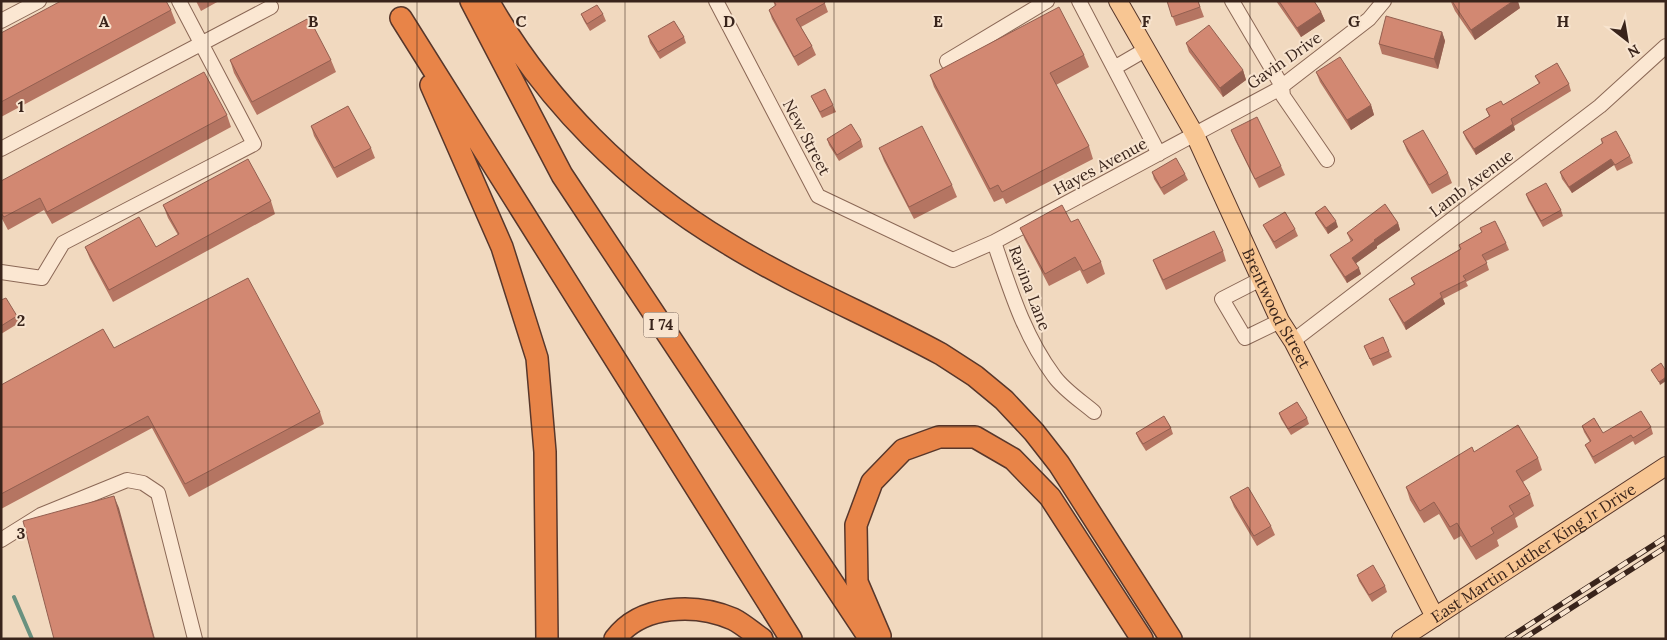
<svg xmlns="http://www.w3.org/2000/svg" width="1667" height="640" viewBox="0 0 1667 640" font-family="Lora,serif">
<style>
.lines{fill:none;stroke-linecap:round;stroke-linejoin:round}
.stream{stroke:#69917f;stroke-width:4}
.minor-casing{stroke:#8b6856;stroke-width:16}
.major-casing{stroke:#58372b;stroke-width:20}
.highway-casing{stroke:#58372b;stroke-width:24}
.minor{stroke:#fbe7d2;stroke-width:14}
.major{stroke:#f8c693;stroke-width:18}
.highway{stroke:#e88448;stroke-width:21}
.rail-casing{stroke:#39241b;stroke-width:5.5}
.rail{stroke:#f8e4cf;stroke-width:4;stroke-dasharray:11;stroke-linecap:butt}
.wall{fill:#b57562}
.shaded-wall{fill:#935f50}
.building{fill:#d28872;stroke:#935f50}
.grid{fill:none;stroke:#39241b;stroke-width:1;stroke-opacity:0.55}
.labels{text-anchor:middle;stroke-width:4;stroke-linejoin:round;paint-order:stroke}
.shield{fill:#f8e4cf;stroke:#725e51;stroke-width:1}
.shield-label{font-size:15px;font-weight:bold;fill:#39241b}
.street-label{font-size:16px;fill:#39241b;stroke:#f8e4cf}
.grid-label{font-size:16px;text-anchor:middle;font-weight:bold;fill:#39241b;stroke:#f8e4cf;stroke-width:4;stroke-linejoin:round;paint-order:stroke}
</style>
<rect width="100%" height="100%" fill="#f1d9bf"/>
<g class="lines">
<!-- stream -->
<path class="stream" d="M14 597 32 639"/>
<!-- minor casing -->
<g class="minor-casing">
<path id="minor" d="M716 1 818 196 953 260 994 242 1277 90 1369 19 1384 1
M1079 1 1159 154
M1232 1 1282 86 1283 96 1327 160
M1 21 39 1
M1114 68 1145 50
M952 69 947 61 1047 1
M1 149 271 7
M994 242C1010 289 1024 336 1054 376 1064 390 1081 401 1094 412
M1 272 42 278 63 243 254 144 179 1
M1261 279 1222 299 1245 338 1280 321
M1293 341 1600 106 1666 46
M1 540 41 515 127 480 143 483 158 493 195 639"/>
</g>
<!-- major casing -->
<g class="major-casing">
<g id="major">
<path id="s1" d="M1118 1 1195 135 1280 321 1293 341 1435 617"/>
<path id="s2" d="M1401 639 1666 466"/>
</g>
</g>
<!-- highway casing -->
<g class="highway-casing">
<path id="highway" d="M471 1 562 175 870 639
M488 1C545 101 628 184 727 243 795 285 871 316 941 354L975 376 1004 400 1034 432 1059 464 1171 639
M401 18 791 639
M431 85 502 247 537 358 545 452 547 639
M880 636 857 582 856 525 872 482 903 450 939 437H975L1013 459 1050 497 1142 639
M615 639C641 604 696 603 733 619 743 624 753 633 762 639"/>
</g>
<!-- minor -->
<use href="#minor" class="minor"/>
<!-- major -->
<use href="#major" class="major"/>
<!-- highway -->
<use href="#highway" class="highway"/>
<!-- rail casing -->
<g class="rail-casing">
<path id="rail" d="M1507 639 1666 537
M1523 639 1666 547"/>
</g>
<!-- rail -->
<use href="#rail" class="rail"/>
</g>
<!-- wall -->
<path class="wall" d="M196 1H219L201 11Z
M773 1H824L828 12 801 27 812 46 816 55 798 66 772 19 769 10 775 6Z
M1167 1H1198L1204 17 1176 26Z
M1276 1H1314L1321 12 1325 21 1301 37Z
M1451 2 1520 8 1475 40 1455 11Z
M171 10 176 23 1 117V33Z
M581 14H603L606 21 590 31 584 21Z
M1442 32 1445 41 1438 69 1382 54 1379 44Z
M648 36 684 37 686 43 660 59 650 43Z
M1186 43 1243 70 1246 80 1223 97 1189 52Z
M1084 55 1089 67 1056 85 1089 146 1093 159 1006 204 1003 198 994 202 934 87 930 75Z
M230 60H331L336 72 257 115 234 73Z
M1316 72 1371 105 1374 115 1351 130 1320 82Z
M1535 76 1569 84 1571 91 1514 126 1515 130 1476 155 1466 139 1463 132 1489 116 1486 109 1503 105 1539 84Z
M811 96 833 105 836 112 822 118Z
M227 115 231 127 52 224 44 210 8 230 1 217V181Z
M311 126 371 148 375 158 337 178 314 136Z
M1231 130 1281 166 1285 175 1259 188 1235 140Z
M827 139 861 140 863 147 839 161 829 145Z
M1601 139 1630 156 1633 163 1617 171 1614 165 1572 193 1562 179 1560 172 1602 144Z
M1403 141 1448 173 1452 183 1432 194 1407 151Z
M879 148 952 185 957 197 914 219 884 161Z
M1152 172 1185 174 1188 180 1164 195 1154 179Z
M1526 194 1561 210 1563 216 1543 227 1528 200Z
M271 201 275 214 113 302 90 259 85 247H156L178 235 168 218 163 205Z
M1315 213 1338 227 1328 234 1318 219Z
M1071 222 1101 262 1105 274 1087 284 1080 270 1049 286 1025 240 1020 228Z
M1398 223 1400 230 1377 246V248L1356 263 1361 274 1347 283 1333 261 1330 255 1351 242 1347 233Z
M1263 225 1295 229 1298 236 1276 249 1266 231Z
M1480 228 1506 243 1509 250 1486 261 1489 270 1466 282 1468 286 1443 299 1445 304 1406 330 1392 305 1389 299 1414 284 1411 278 1460 249 1459 245 1482 232Z
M1223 251 1226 261 1166 290 1157 270 1153 260Z
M1 300 17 316 19 323 1 334Z
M1364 346 1389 351 1392 357 1373 366Z
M114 348 320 412 324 424 189 497 152 428 1 509V385Z
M1279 413 1307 418 1309 424 1291 435 1281 419Z
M1582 426 1603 433 1651 427 1653 434 1635 445 1633 441 1595 464 1588 451 1585 445 1590 442 1584 432Z
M1171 428 1173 434 1146 451 1139 440 1136 433Z
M1474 452 1538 458 1542 470 1523 482 1530 494 1534 506 1515 518 1518 527 1497 540 1499 546 1476 560 1461 536 1454 540 1439 514 1424 523 1410 500 1406 487Z
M1230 497 1271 526 1275 535 1257 546 1234 507Z
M1357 575 1385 586 1387 592 1372 602 1359 581Z"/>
<!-- shaded-wall -->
<path class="shaded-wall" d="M1513 1H1518L1520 8 1475 40 1471 30Z
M1321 12 1325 21 1301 37 1297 28Z
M1442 32 1445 41 1438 69 1434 59Z
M1243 70 1246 80 1223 97 1220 88Z
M1371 105 1374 115 1351 130 1347 120Z
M1513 124 1515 130 1476 155 1474 149Z
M1611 159 1614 165 1572 193 1569 187Z
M1336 221 1338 227 1328 234 1326 228Z
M1398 223 1400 230 1377 246V248L1355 264 1352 258 1374 240Z
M1359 268 1361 274 1347 283 1345 277Z
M1442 297 1445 304 1406 330 1404 323Z
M1666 377V381L1660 385 1659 382Z
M114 496 119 508 155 639H154Z"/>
<!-- building -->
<path class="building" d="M61 1H166L171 10 1 102V33Z
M774 1H824L825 3 796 19 812 46 794 57 769 10 776 5Z
M1167 1H1198L1200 7 1172 17Z
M1279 1H1314L1321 12 1297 28Z
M1452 1H1513L1471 30Z
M597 5 603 14 587 24 581 14Z
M1059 7 1084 55 1050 73 1089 146 1002 192 998 185 990 189 930 75Z
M1386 16 1442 32 1434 59 1379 44Z
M309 18 331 60 252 102 230 60Z
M674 21 684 37 658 52 648 36Z
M1209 25 1243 70 1220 88 1186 43Z
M1340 57 1371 105 1347 120 1316 72Z
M1557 63 1569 84 1511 119 1513 124 1474 149 1463 132 1490 116 1486 109 1501 101 1503 105 1540 83 1535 76Z
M204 72 227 115 47 212 40 198 4 217 1 213V181Z
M825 89 833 105 820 112 811 96Z
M348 106 371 148 334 168 311 126Z
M1257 117 1281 166 1255 179 1231 130Z
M851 124 861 140 837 155 827 139Z
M922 126 952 185 909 207 879 148Z
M1423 130 1448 173 1429 185 1403 141Z
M1616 131 1630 156 1615 165 1611 159 1569 187 1560 172 1603 143 1601 139Z
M1176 158 1185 174 1161 188 1152 172Z
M248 159 271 201 109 290 85 247 139 217 156 247 179 234 163 205Z
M1546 183 1561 210 1541 221 1526 194Z
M1385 204 1398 223 1374 240 1375 241 1352 258 1359 268 1345 277 1330 255 1353 240 1347 233Z
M1062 205 1071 222 1078 219 1101 262 1083 271 1075 257 1045 274 1020 228Z
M1325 206 1336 221 1326 228 1315 213Z
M1285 212 1295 229 1274 242 1263 225Z
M1495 221 1506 243 1482 255 1487 263 1463 276 1466 280 1440 293 1442 297 1404 323 1389 299 1415 284 1411 278 1461 249 1459 245 1482 232 1480 228Z
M1214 231 1223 251 1163 280 1153 260Z
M248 278 320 412 185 484 148 416 1 494V385L103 329 114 348Z
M6 298 17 316 1 326V300Z
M1383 337 1389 351 1370 359 1364 346Z
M1661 363 1666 371V377L1659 382 1651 370Z
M1297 402 1307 418 1288 429 1279 413Z
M1641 411 1651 427 1633 438 1631 435 1593 457 1585 445 1591 441 1582 426 1594 418 1603 433Z
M1164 416 1171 428 1143 444 1136 433Z
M1518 425 1538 458 1516 471 1530 494 1509 506 1514 514 1491 528 1494 533 1471 547 1457 523 1450 527 1434 502 1420 511 1406 487 1472 447 1474 452Z
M1248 487 1271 526 1254 536 1230 497Z
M114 496 154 639H54L23 521Z
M1373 565 1385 586 1369 595 1357 575Z"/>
<!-- grid -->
<path class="grid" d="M208 1V639M417 1V639M625 1V639M834 1V639M1042 1V639M1250 1V639M1459 1V639M1 213H1666M1 427H1666"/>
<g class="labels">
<!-- shield labels -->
<rect class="shield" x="643.5" y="312.5" width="35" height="25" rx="4"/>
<g class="shield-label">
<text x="661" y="330">I 74</text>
</g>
<!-- street labels -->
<g class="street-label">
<text transform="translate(1284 60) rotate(-35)" y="6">Gavin Drive</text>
<text transform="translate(807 137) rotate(62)" y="6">New Street</text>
<text transform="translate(1100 166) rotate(-28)" y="6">Hayes Avenue</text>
<text transform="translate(1471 183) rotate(-37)" y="6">Lamb Avenue</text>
<text transform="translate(1030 288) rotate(69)" y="6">Ravina Lane</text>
<text dy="6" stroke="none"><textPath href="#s1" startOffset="346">Brentwood Street</textPath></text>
<text dy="6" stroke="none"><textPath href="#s2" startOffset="158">East Martin Luther King Jr Drive</textPath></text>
</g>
</g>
<g class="grid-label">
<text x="104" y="27">A</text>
<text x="313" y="27">B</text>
<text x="521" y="27">C</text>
<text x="729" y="27">D</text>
<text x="938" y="27">E</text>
<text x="1146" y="27">F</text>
<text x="1354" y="27">G</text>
<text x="1563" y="27">H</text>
<text x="21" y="112">1</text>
<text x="21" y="326">2</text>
<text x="21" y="539">3</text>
</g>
<!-- border -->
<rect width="1667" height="640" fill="none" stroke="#39241b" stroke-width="5"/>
<!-- north arrow -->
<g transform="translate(1627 40) rotate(149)" stroke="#f8e4cf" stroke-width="4" paint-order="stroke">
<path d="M0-4L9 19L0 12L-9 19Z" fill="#39241b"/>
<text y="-8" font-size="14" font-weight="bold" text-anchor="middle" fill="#39241b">N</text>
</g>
</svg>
